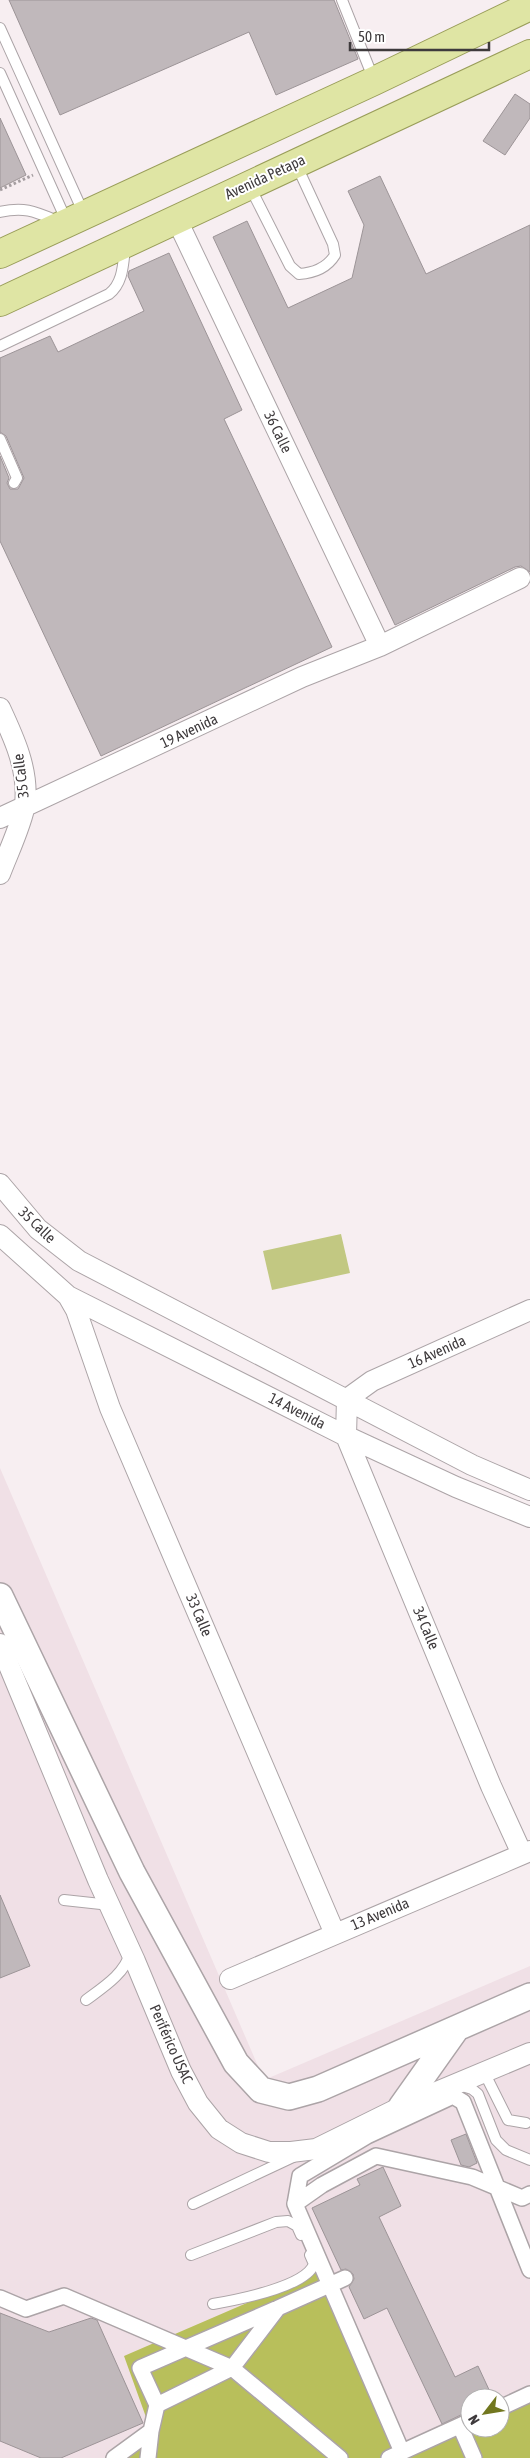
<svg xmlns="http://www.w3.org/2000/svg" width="530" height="2458" viewBox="0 0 530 2458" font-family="'Asap Condensed',sans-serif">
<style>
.built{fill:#f0e0e6;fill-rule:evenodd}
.green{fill:#c2c882}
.forest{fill:#b8bf5b}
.building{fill:#c0b8bb;stroke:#9c9497}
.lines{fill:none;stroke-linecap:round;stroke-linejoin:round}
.service-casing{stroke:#aca4a7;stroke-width:12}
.pedestrian-casing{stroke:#aca4a7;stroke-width:18}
.minor-casing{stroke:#aca4a7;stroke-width:22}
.tertiary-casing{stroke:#aca4a7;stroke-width:28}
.primary-casing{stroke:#999d59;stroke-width:30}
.path{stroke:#a59ea1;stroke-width:3;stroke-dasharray:2.5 2.5;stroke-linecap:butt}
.service{stroke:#fff;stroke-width:10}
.pedestrian{stroke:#fff;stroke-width:15}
.minor{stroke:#fff;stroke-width:20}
.tertiary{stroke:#fff;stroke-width:25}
.primary{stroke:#dfe5a4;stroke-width:28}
.labels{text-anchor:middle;stroke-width:4;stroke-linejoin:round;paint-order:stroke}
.street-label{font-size:15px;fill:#3e3a3c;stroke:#fff}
</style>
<rect width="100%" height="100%" fill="#f7eef1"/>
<!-- built -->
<path class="built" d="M0 1468 264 2080 530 1966V2458H0ZM470 2398H500V2428H470Z"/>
<!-- green -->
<path class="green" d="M341 1234 350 1273 272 1290 263 1251Z"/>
<!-- forest -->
<path class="forest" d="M323 2270 409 2448 470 2428H500V2408L530 2394V2458H114L151 2431 124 2356Z"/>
<!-- building -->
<path class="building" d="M9 0H334L358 59 276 95 249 32 60 115Z
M515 94 530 104V118L505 155 483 141Z
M0 118 26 175 0 188Z
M380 176 426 274 530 225V572L521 566 515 567 395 625 213 237 247 221 288 308 352 278 364 225 348 191Z
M169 253 242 410 224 419 332 647 101 756 0 541V456L9 478 7 483 10 489H18L24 478 6 436 0 432V358L50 336 58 352 144 311 128 276 129 271Z
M0 1895 30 1966 0 1978Z
M466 2134 477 2163 469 2167 461 2165 451 2140Z
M383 2167 401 2206 379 2217 455 2377 478 2366 491 2394 482 2398H470V2404L463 2407 465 2413 442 2424 387 2308 364 2319 349 2287 354 2279 353 2274 346 2269 341 2270 312 2208 360 2185 357 2179Z
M0 2313 49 2332 91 2318 97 2320 143 2423 61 2458H41L0 2441Z"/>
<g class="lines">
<!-- service casing -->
<g class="service-casing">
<path id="service" d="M342 0 374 80
M0 28 84 214
M0 73 67 222
M249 185 290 266 299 274C314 273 327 268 335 255L333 244 296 164
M0 212C25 206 36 212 60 222
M0 346 109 294C123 283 123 265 125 248
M0 439 17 478 14 483
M64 1900 110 1905
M86 2000C102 1988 125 1974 130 1953
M484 2072 508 2120 526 2123
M459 2085 472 2089 478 2094 496 2140 506 2150 530 2160
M193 2204 293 2157
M191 2255 276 2222 288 2221 297 2226 301 2235
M213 2304C236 2300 306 2287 314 2264L310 2255"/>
</g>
<!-- pedestrian casing -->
<g class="pedestrian-casing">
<path id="pedestrian" d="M295 2204 300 2176 367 2136 453 2096 463 2102 530 2270
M0 2298 26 2309 64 2296 232 2368 340 2458
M157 2405 140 2368 276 2309
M500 2408 530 2394
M460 2426 474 2458
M402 2452 470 2421
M114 2458 151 2431 157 2405 232 2368 278 2308 345 2278
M148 2458 151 2431
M389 2458 402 2452 295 2204 322 2185 376 2156 472 2177 522 2198 530 2194"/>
</g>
<!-- minor casing -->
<g class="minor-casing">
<path id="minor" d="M176 218 380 646
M0 708C14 738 29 770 25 804 22 824 7 855 0 874
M0 818 302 677 380 646 520 578
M0 1184 38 1229 79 1261 472 1465 530 1490
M0 1235 68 1296 346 1436 456 1487 530 1517
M68 1296 76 1310 110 1408 335 1934
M0 1644 98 1880 135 1961 181 2071 198 2103 219 2129 241 2143 269 2152H291L316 2149 401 2107 530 2053
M522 1854 491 1786 346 1436 347 1399 372 1381 530 1310
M230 1979 530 1851"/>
</g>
<!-- tertiary casing -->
<g class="tertiary-casing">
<path id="tertiary" d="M0 1596 132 1872 236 2063 261 2090 289 2097 318 2089 530 1996
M401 2107 457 2028"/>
</g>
<!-- primary casing -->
<g class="primary-casing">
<path id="primary" d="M0 254 374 81 530 6
M0 302 530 54"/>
</g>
<!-- path -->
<path class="path" d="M0 190 33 175"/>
<!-- service -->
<use href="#service" class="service"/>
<!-- pedestrian -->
<use href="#pedestrian" class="pedestrian"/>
<!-- minor -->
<use href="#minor" class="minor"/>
<!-- tertiary -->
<use href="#tertiary" class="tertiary"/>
<!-- primary -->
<use href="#primary" class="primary"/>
</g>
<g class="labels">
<!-- street labels -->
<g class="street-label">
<text transform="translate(265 177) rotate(-25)" y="5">Avenida Petapa</text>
<text transform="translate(278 432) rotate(64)" y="5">36 Calle</text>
<text transform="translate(189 731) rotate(-25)" y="5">19 Avenida</text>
<text transform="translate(21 776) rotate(-97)" y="5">35 Calle</text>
<text transform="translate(37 1225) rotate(44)" y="5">35 Calle</text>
<text transform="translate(437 1352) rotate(-24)" y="5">16 Avenida</text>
<text transform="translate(297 1411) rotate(27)" y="5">14 Avenida</text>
<text transform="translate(199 1615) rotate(67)" y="5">33 Calle</text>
<text transform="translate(426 1628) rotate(67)" y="5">34 Calle</text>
<text transform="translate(380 1914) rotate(-23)" y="5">13 Avenida</text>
<text transform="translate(171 2044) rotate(66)" y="5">Periférico USAC</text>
</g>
</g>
<!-- north arrow -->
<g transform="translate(485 2413) rotate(239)"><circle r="24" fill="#ffffff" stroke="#b2b0b1"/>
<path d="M0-4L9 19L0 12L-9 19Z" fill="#72771f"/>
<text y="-8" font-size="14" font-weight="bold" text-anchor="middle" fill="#3e3a3c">N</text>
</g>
<!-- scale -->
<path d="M350 42v8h139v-8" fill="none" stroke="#3e3a3c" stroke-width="2.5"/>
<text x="358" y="42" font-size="15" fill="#3e3a3c" stroke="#ffffff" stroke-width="4" paint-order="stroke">50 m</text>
</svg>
